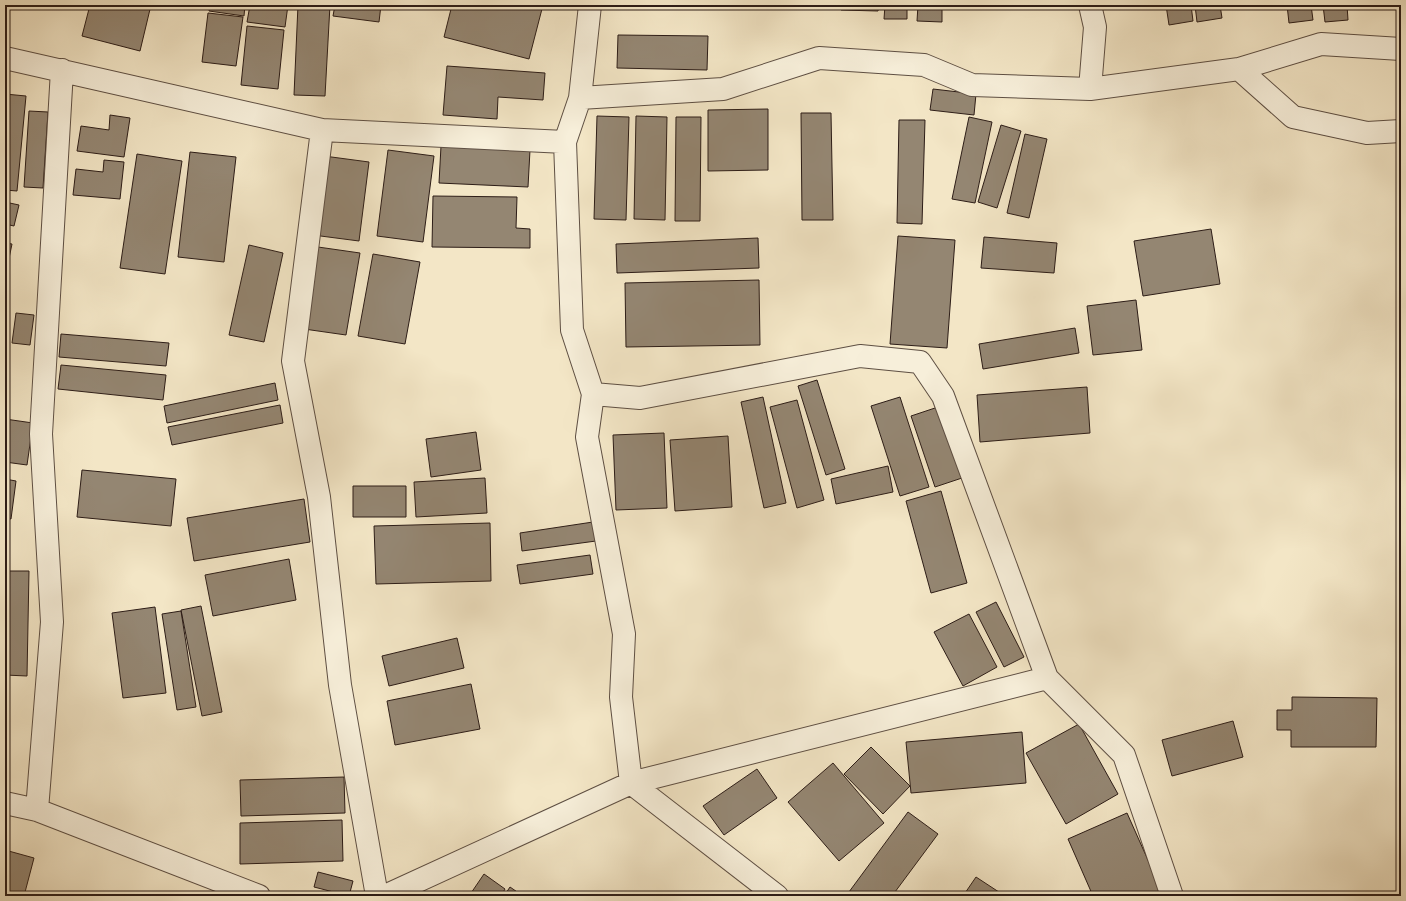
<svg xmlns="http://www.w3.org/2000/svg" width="1406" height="901" viewBox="0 0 1406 901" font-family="'IM FELL French Canon',serif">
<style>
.building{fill:#948672;stroke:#2d1d17}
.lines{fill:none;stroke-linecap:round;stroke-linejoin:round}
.minor-casing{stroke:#5e4f43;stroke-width:24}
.minor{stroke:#f7efda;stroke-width:22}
</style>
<rect width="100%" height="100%" fill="#f3e6c6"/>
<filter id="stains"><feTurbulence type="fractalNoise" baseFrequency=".005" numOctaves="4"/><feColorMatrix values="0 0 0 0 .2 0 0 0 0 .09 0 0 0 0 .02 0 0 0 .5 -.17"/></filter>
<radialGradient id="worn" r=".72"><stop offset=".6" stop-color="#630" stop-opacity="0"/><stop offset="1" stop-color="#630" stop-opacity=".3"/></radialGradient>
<!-- building -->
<path class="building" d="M51 5H66L64 9Z
M90 5H151L140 51 82 36Z
M210 5H245L244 16 209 11Z
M250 5H288L285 27 247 22Z
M298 5H330L325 96 294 95Z
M335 5H381L379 22 333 16Z
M452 5H543L529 59 444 37Z
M841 5H879L878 11 841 10Z
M885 5H907V19H884Z
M918 5H942V22L917 21Z
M1166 5H1191L1193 21 1169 25Z
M1195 5H1220L1222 18 1197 22Z
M1287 5H1311L1313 20 1289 23Z
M1323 5H1347L1348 20 1325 22Z
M208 13 243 17 236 66 202 62Z
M247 26 284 30 278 89 241 85Z
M618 35 708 36 707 70 617 68Z
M447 66 545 73 543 100 498 97 497 119 443 115Z
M933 89 976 94 974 115 930 110Z
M5 94 26 96 17 191 5 190Z
M768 109V170L708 171V110Z
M29 111 48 112 43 188 24 187Z
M801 113H831L833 220H802Z
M110 115 130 118 124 157 77 151 81 126 109 130Z
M597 116 629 117 626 220 594 219Z
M636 116 667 117 665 220 634 219Z
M676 117H701L700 221H675Z
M969 117 992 122 975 203 952 199Z
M899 120H925L922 224 897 223Z
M1001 125 1021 131 997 208 978 202Z
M1025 134 1047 139 1029 218 1007 213Z
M441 146 530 150 528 187 439 183Z
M388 150 434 156 423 242 377 236Z
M190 152 236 157 224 262 178 257Z
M137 154 182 161 165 274 120 268Z
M324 156 369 162 359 241 313 235Z
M104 160 124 162 120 199 73 195 76 169 103 172Z
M433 196 517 197 516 228 530 229V248L432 247Z
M5 202 19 205 14 226 5 224Z
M1211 229 1220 284 1143 296 1134 241Z
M898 236 955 240 947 348 890 344Z
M984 237 1057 243 1054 273 981 268Z
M758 238 759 268 617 273 616 244Z
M5 243 12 244 7 268H5Z
M249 245 283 253 264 342 229 335Z
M318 247 360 253 346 335 304 329Z
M373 254 420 262 405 344 358 336Z
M759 280 760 345 626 347 625 283Z
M1136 300 1142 350 1093 355 1087 306Z
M16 313 34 315 30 345 12 343Z
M1075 328 1079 353 983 369 979 344Z
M61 334 169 343 166 366 59 357Z
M61 365 166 375 163 400 58 389Z
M817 380 845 469 826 475 798 386Z
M275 383 278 400 167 423 164 406Z
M1087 387 1090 433 980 442 977 395Z
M763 397 786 503 764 508 741 402Z
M900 397 929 487 900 496 871 406Z
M797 400 824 500 797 508 770 407Z
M280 405 283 423 172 445 168 427Z
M938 407 962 478 935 487 911 416Z
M5 419 33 423 27 465 5 462Z
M476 432 481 470 431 477 426 439Z
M664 433 667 508 616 510 613 435Z
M728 436 732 507 675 511 670 440Z
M888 466 893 492 836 504 831 479Z
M82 470 176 479 171 526 77 517Z
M485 478 487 513 416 517 414 482Z
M5 479 16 481 11 519 5 518Z
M353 486H406V517H353Z
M941 491 967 583 931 593 906 501Z
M304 499 310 542 194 561 187 518Z
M593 522 596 541 522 551 520 533Z
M490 523 491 581 376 584 374 526Z
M590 555 593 574 520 584 517 565Z
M289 559 296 600 213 616 205 575Z
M5 571H29L27 676 5 675Z
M996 602 1024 657 1004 667 976 612Z
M201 606 222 712 202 716 181 610Z
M155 607 166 693 123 698 112 613Z
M181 611 196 707 177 710 162 614Z
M969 614 997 667 963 686 934 632Z
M457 638 464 668 389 686 382 656Z
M471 684 480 729 395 745 387 701Z
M1292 697 1377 698 1376 747H1291V730H1277V710H1292Z
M1233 721 1243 757 1172 776 1162 740Z
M1079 724 1118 794 1066 824 1026 753Z
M1022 732 1026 783 911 793 906 742Z
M871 747 910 786 883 814 844 774Z
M833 763 884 823 839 861 788 802Z
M757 769 777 798 724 835 703 806Z
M344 777 345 813 241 816 240 780Z
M908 812 938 834 892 896H846Z
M1127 813 1164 896H1093L1068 839Z
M342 820 343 861 240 864V823Z
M5 850 34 858 24 896H5Z
M318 872 353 881 349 896 314 887Z
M484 874 505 889 501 896H469Z
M976 877 1005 896H963Z
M510 887 523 896H504Z"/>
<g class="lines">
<!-- minor casing -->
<g class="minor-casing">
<path id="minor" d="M1090 5 1095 27 1090 89
M5 58 322 130 565 142 580 98 723 89 819 58 924 65 972 85 1090 89 1239 69 1321 44 1401 49
M1239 69 1293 117 1367 133 1401 131
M580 98 590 5
M322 130 293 361 319 497 340 685 377 896
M565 142 572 330 593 394 640 398 860 356 920 362 943 396 1047 678
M593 394 587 437 624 634 621 697 631 783 777 896
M5 803 37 810 259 896
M37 810 52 622 41 434 62 70
M385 896 631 783 1047 678 1124 755 1172 896"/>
</g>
<!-- minor -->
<use href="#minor" class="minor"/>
</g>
<!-- margin -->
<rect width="1406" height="901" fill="none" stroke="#f3e6c6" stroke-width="20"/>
<rect x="6" y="6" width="1394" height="889" fill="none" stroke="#2d1d17" stroke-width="2"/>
<rect x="10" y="10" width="1386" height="881" fill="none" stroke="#2d1d17"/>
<rect width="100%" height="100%" filter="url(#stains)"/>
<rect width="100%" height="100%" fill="url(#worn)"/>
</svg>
